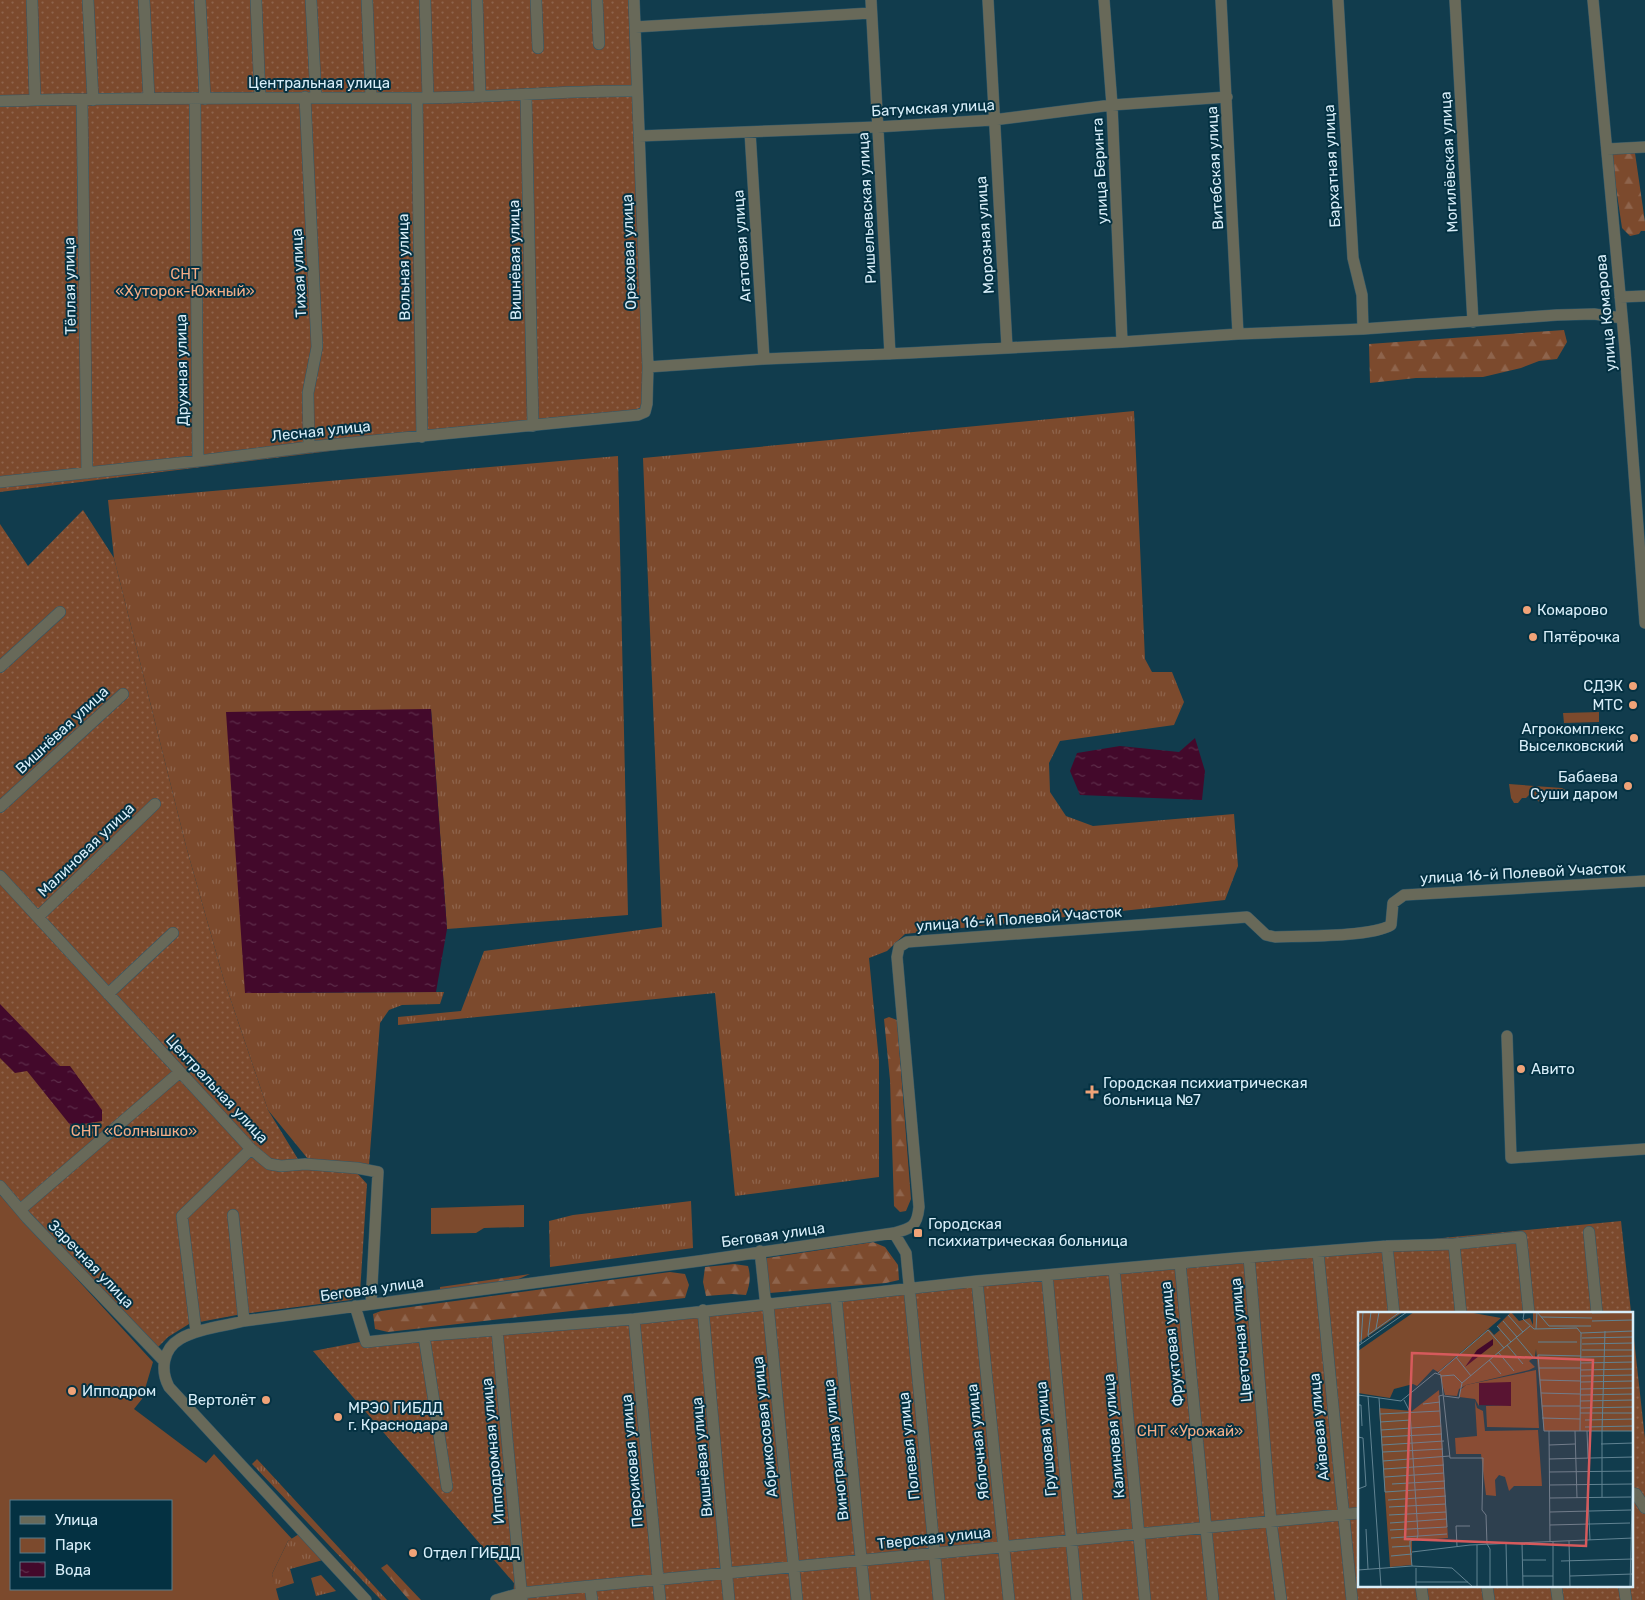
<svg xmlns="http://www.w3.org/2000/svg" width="1645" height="1600" viewBox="0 0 1645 1600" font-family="Rubik,sans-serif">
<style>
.grass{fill:url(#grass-tufts)}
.forest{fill:url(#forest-firs)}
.park{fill:#7c4a2d;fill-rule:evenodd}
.garden{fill:url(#garden-dots);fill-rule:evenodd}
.water{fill:url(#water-ripples)}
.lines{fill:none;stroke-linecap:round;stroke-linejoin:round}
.minor-casing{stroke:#315869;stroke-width:12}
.minor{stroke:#686959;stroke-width:11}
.poi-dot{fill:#f0a378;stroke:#043142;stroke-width:2}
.labels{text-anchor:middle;stroke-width:4;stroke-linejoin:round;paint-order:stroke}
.street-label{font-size:15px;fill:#d8eef9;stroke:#043142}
.park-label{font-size:15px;fill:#f4ad86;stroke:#043142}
.poi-label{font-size:15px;fill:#d8eef9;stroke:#043142;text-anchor:start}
.inset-road{fill:none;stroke:#618392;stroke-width:1}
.view{fill:#d65a5c;fill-opacity:0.15;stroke:#d65a5c;stroke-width:2.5}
.inset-edge{fill:none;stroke:#d8eef9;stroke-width:2.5}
</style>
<defs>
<pattern id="grass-tufts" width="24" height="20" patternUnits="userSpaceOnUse" patternTransform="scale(1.25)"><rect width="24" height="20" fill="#7c4a2d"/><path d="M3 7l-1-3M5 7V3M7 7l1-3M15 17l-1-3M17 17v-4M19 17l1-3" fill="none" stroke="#8e644c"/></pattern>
<pattern id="forest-firs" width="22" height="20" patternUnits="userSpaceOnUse" patternTransform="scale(1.25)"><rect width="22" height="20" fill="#7c4a2d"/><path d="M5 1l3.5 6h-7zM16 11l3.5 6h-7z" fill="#8e644c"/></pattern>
<pattern id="garden-dots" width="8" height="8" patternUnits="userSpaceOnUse" patternTransform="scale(1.25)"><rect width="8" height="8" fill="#7c4a2d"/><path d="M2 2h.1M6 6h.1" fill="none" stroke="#8e644c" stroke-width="1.8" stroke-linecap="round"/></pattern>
<pattern id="water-ripples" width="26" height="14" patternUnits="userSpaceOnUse" patternTransform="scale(1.25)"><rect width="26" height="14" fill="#43092b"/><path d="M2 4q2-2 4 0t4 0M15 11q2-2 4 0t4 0" fill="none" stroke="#5d2d4a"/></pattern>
</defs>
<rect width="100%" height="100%" fill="#113c4d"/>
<!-- grass -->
<path class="grass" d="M1134 411 1145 659 1152 672H1172L1184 702 1174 725 1060 741 1049 763 1050 792 1066 816 1093 826 1234 814 1238 866 1225 900 905 934 887 951 869 958 879 1061V1177L735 1196 715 993 398 1025V1017L461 1011 484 951 662 927 643 458Z
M618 456 628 915 447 929 431 709 245 993 444 992 440 1004 402 1005 389 1010 380 1023 369 1165 308 1159 268 1110 223 977 186 846 114 558 108 500Z
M691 1201 693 1248 550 1267 549 1221 573 1215Z
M257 1459 387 1600H381L252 1464Z
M299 1534 323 1560 290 1569 294 1583 275 1589 272 1574 288 1541Z
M321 1575 336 1591 316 1596 311 1578Z"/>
<!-- forest -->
<path class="forest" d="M1622 153H1635L1645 222V231H1641L1639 234 1630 236 1622 228 1611 154Z
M1564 330 1567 342 1557 359 1539 361 1521 368 1483 377 1416 378 1370 383 1369 344Z
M889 1017 897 1020 911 1199 906 1211 900 1212 894 1206 890 1080 884 1019Z
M873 1242 885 1247 898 1265 899 1280 886 1283 770 1293C765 1281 765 1270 767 1258Z
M734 1264 748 1266C751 1276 750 1284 746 1295L732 1294 706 1296 703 1282 705 1267Z
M670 1272 685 1274 689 1285 685 1298 388 1332 375 1329 373 1314 381 1311Z
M530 1274 514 1281 440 1292V1287Z
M387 1564 421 1600H409L381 1568Z"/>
<!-- park -->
<path class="park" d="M1599 712V722L1564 723 1563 713Z
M1509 784 1562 788 1567 791 1566 798H1558L1555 795 1541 803 1529 795 1526 798H1522L1518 803H1514L1511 798Z
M0 1195 153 1362 142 1399 134 1409 206 1463 214 1454 292 1539 288 1541 272 1574 279 1600H0ZM11 1501H171V1589H11Z
M524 1205V1227L484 1228 476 1233 431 1234V1208Z"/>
<!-- garden -->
<path class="garden" d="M0 0H634L644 412 0 492Z
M83 510 114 558 186 846 223 977 268 1110 304 1169 357 1173 367 1184 360 1293 351 1300 242 1314 189 1324 168 1337 155 1350 0 1184V524L28 566Z
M1621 1221 1645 1439V1600H513L514 1583 313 1351 365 1341ZM1359 1314H1631V1586H1359Z"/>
<!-- water -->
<path class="water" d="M431 709 447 929 436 992 245 993 226 712Z
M1195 738 1205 771 1202 800 1080 795 1070 771 1077 753 1120 746 1179 752Z
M0 1004 60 1066H70L102 1110V1121L71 1126 27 1071 15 1073 0 1058Z"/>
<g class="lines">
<!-- minor casing -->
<g class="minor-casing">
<path id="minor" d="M32 0 35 100
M88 0 93 100
M144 0 149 99
M200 0 205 99
M256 0 260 97
M311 0 316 97
M367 0 371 97
M425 0 428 98
M477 0 480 95
M536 0 538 48
M597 0 599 44
M871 0 890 354
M988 0 1007 347
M1104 0 1112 105 1122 342
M1221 0 1238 334
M1338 0 1353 258 1362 295 1363 329
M1455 0 1473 322
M1593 0 1625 349 1645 623
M635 27 871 13
M526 94 533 426
M305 97 317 347 308 393 309 447
M195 98 198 461
M417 98 422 437
M82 100 87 473
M0 101C139 97 278 98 417 98 491 98 564 90 637 91
M750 132 764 359
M639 136 877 127 993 120 1112 105 1227 97
M1607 149 1645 147
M1620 297 1645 296
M648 367 764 359 909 353 1122 342 1238 334 1363 329 1557 315 1594 314 1622 318
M0 482 198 461 309 447 638 415 645 412 647 404 648 367 634 0
M0 667 60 612
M0 807 123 694
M0 876 251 1149 269 1164 281 1166 305 1164 357 1168 378 1172 371 1304
M38 917 155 804
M108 994 173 933
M1507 1036 1511 1158 1645 1149
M0 1186 27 1218 163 1360
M21 1209 180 1072
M233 1215 244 1321
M1589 1232 1597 1314
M894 1233 906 1253 939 1600
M1454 1244 1461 1314
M1387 1246 1394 1314
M760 1251 765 1298 768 1305 797 1600
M1318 1252 1352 1600
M1249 1257 1271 1522 1281 1600
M1180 1263 1213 1600
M1114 1269 1145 1600
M1047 1275 1077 1600
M977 1281 1009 1600
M836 1297 865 1600
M355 1306 366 1342 433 1335 634 1319 977 1281 1236 1258 1387 1246 1454 1244 1521 1237 1529 1314
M703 1310 729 1600
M634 1319 660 1600
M497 1330 522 1600
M196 1332 182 1216 251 1149
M424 1336 447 1487
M1631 1493 1636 1494 1645 1508
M590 1586 592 1600
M1421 1586 1423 1600
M1487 1586 1489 1600
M1556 1586 1558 1600
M1624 1586 1626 1600
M366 1600 169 1387C160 1370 163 1349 180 1339 196 1329 225 1326 244 1321L699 1261 894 1233C912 1228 917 1227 919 1207L897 957 899 947 907 942 1247 917 1266 935 1275 937C1300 936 1372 937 1391 925L1393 903 1404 895 1645 881
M496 1600 521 1593 590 1586 1359 1513"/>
</g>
<!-- minor -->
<use href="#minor" class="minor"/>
</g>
<!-- markers -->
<g class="poi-dot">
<circle cx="1527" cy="610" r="5"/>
<circle cx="1533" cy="637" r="5"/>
<circle cx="1633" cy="686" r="5"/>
<circle cx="1633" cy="705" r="5"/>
<circle cx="1634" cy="738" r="5"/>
<circle cx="1628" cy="786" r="5"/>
<circle cx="1521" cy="1069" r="5"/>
<path d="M1089.5 1084.5h5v5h5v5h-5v5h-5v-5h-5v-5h5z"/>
<rect x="913" y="1228" width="10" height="10" rx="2.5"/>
<circle cx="72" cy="1391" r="5"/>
<circle cx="266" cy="1400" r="5"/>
<circle cx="338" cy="1417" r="5"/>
<circle cx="413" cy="1553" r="5"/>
</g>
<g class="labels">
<!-- street labels -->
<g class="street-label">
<text x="319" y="88">Центральная улица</text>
<text transform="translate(933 108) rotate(-3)" y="5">Батумская улица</text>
<text transform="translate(1449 162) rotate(-93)" y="5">Могилёвская улица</text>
<text transform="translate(1332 166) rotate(-93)" y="5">Бархатная улица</text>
<text transform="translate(1215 168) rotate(-93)" y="5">Витебская улица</text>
<text transform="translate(1100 171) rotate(-93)" y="5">улица Беринга</text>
<text transform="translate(867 208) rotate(-93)" y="5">Ришельевская улица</text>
<text transform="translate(985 235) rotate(-94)" y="5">Морозная улица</text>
<text transform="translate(742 246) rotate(-94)" y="5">Агатовая улица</text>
<text transform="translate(629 252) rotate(-92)" y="5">Ореховая улица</text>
<text transform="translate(515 260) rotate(-91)" y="5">Вишнёвая улица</text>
<text transform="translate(404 267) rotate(-91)" y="5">Вольная улица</text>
<text transform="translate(299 273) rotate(-93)" y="5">Тихая улица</text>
<text transform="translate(70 286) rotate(-91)" y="5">Тёплая улица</text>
<text transform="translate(1606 313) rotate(-95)" y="5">улица Комарова</text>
<text transform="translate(182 370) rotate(-91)" y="5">Дружная улица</text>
<text transform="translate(321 431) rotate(-6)" y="5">Лесная улица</text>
<text transform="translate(62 730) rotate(-43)" y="5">Вишнёвая улица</text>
<text transform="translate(86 850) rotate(-44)" y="5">Малиновая улица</text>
<text transform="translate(1523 873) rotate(-3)" y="5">улица 16-й Полевой Участок</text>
<text transform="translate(1019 919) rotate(-4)" y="5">улица 16-й Полевой Участок</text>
<text transform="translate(217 1089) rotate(47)" y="5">Центральная улица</text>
<text transform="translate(773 1235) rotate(-8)" y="5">Беговая улица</text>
<text transform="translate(91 1264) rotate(46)" y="5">Заречная улица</text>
<text transform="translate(372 1289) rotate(-8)" y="5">Беговая улица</text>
<text transform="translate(1241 1340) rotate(-95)" y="5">Цветочная улица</text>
<text transform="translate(1172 1344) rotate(-96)" y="5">Фруктовая улица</text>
<text transform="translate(765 1427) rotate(-96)" y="5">Абрикосовая улица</text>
<text transform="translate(1319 1427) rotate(-95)" y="5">Айвовая улица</text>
<text transform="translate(1114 1436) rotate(-95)" y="5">Калиновая улица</text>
<text transform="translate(1046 1439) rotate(-95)" y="5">Грушовая улица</text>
<text transform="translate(978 1442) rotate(-96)" y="5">Яблочная улица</text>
<text transform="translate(909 1446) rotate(-96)" y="5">Полевая улица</text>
<text transform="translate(836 1450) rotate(-96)" y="5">Виноградная улица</text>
<text transform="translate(493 1451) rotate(-95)" y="5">Ипподромная улица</text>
<text transform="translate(702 1457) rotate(-95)" y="5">Вишнёвая улица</text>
<text transform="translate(632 1461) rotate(-95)" y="5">Персиковая улица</text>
<text transform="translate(934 1538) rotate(-6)" y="5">Тверская улица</text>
</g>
<!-- park labels -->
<g class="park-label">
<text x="185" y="279">СНТ<tspan x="185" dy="17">«Хуторок-Южный»</tspan></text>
<text x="134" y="1136">СНТ «Солнышко»</text>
<text x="1190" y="1436">СНТ «Урожай»</text>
</g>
<!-- poi labels -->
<g class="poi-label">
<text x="1537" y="615">Комарово</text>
<text x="1543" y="642">Пятёрочка</text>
<text x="1623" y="691" text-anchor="end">СДЭК</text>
<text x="1623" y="710" text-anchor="end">МТС</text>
<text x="1624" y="734" text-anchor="end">Агрокомплекс<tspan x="1624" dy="17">Выселковский</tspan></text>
<text x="1618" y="782" text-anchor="end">Бабаева<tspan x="1618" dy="17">Суши даром</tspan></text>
<text x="1531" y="1074">Авито</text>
<text x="1103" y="1088">Городская психиатрическая<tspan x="1103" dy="17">больница №7</tspan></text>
<text x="928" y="1229">Городская<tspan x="928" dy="17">психиатрическая больница</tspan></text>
<text x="82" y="1396">Ипподром</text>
<text x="256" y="1405" text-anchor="end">Вертолёт</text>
<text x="348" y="1413">МРЭО ГИБДД<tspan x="348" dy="17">г. Краснодара</tspan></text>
<text x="423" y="1558">Отдел ГИБДД</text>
</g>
</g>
<!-- overview -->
<g transform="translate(1358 1312)">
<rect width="275" height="275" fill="#113c4d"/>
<path d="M178 58 181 116 129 115 128 94 153 93 122 71 121 94 117 87 101 85 102 78 108 73ZM117 89 119 96 125 99 127 119 180 118 184 174H156L151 179 147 165 141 163 137 168 138 184 128 183 123 142H98L97 126 119 124Z" fill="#7c4a2d"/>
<path d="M56 0H110L143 6 80 60 75 57 59 74 55 72 36 77 32 86 0 81V39Z" fill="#7c4a2d"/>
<path d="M0 0H45L0 31ZM153 0 161 9 172 6 175 13V0H275V119H186L178 37 177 45 171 49 177 55 171 58 108 73 101 77 99 84 87 83 81 60 131 17 136 23 142 18 139 14ZM81 78 90 226 54 229V253L32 255 21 96 54 99Z" fill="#7c4a2d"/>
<path d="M135 27V33L107 55 119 38ZM153 70V94L121 93V71Z" fill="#43092b"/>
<path class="inset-road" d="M179 0 191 14M166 1 165 7 176 17 219 16 223 21M234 1 275 0M150 3 165 20M183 5 234 6M145 9 159 25M234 9 275 8M139 14 153 30M191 14H233M18 17 21 0M178 17 179 0M223 21 275 19M10 23 13 0M11 25 10 23 42 0M158 25 175 45M224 26 275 25M180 30H219M3 31 5 0M224 32 275 31M149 33 165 52M0 34 49 0M224 38H275M140 40 156 59M223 44 180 43 186 119H275M98 45 113 64M223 45 275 44M131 48 143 62M275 50V79M223 51 275 50M181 56H223M223 58 275 57M80 61 130 18 146 36M83 64 96 63 104 71M223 64 275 63M182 68 223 69M223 70 274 69M223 77 274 76M183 81 222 82M0 83 43 89 77 61 83 63 92 146H125L124 198 128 203 129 232 132 237V275M222 83 275 82M10 84 23 275M86 84 101 86 104 71 172 14M21 86 27 180M46 88 52 100 60 222 59 227 52 229V234M222 89 275 88M65 92 82 90M0 93H3L4 114M184 94H222M222 96 275 95M222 101H275M22 102 82 99M184 106 222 107M227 108 275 107M22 110 53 108M227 115 275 114M23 118 83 114M191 119 192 230M217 119 219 186M222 119 223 21M229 119 230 146M244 119 247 19M244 119V185M0 125 5 126 8 174 0 177M23 125 84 122M243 132 275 131M24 133 86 129M191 133 217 132M25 140 85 137M191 147 275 145M25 149 92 144M26 157 86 153M191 160 275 159M27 165 86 161M34 172 87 169M192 173 274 172M27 180 87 176M192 186 273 185M230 186 232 228M30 188 88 184M31 195 88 192M192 200 273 198M31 203 88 200M32 211 88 207M192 213 272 211M8 217 10 257M32 218 89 215 81 84 85 83M33 226 89 222M211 229 212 275M195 230V275M148 231 149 275M164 231 165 275M52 234 54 254M99 234 98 214H112M34 235 52 234M54 240 112 233 275 226M33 244 54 242M165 248H188M203 249 275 247M54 254 94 256 115 275M58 256V275M0 258 54 254M165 264H195M212 264 275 262M58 270H110M119 275V233M272 275 275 150"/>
<path class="view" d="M54 41 235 48 228 234 47 227Z"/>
<rect width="275" height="275" class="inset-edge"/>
</g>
<!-- legend -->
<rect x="10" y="1500" width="162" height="90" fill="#043142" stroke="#597d8b"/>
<rect x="20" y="1516" width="25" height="8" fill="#686959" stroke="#597d8b"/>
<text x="55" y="1525" font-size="15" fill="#d8eef9">Улица</text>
<rect x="20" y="1538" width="25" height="15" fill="#7c4a2d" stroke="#597d8b"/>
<text x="55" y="1550" font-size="15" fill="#d8eef9">Парк</text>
<rect x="20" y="1562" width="25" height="15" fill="url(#water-ripples)" stroke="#597d8b"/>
<text x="55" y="1575" font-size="15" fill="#d8eef9">Вода</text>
</svg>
